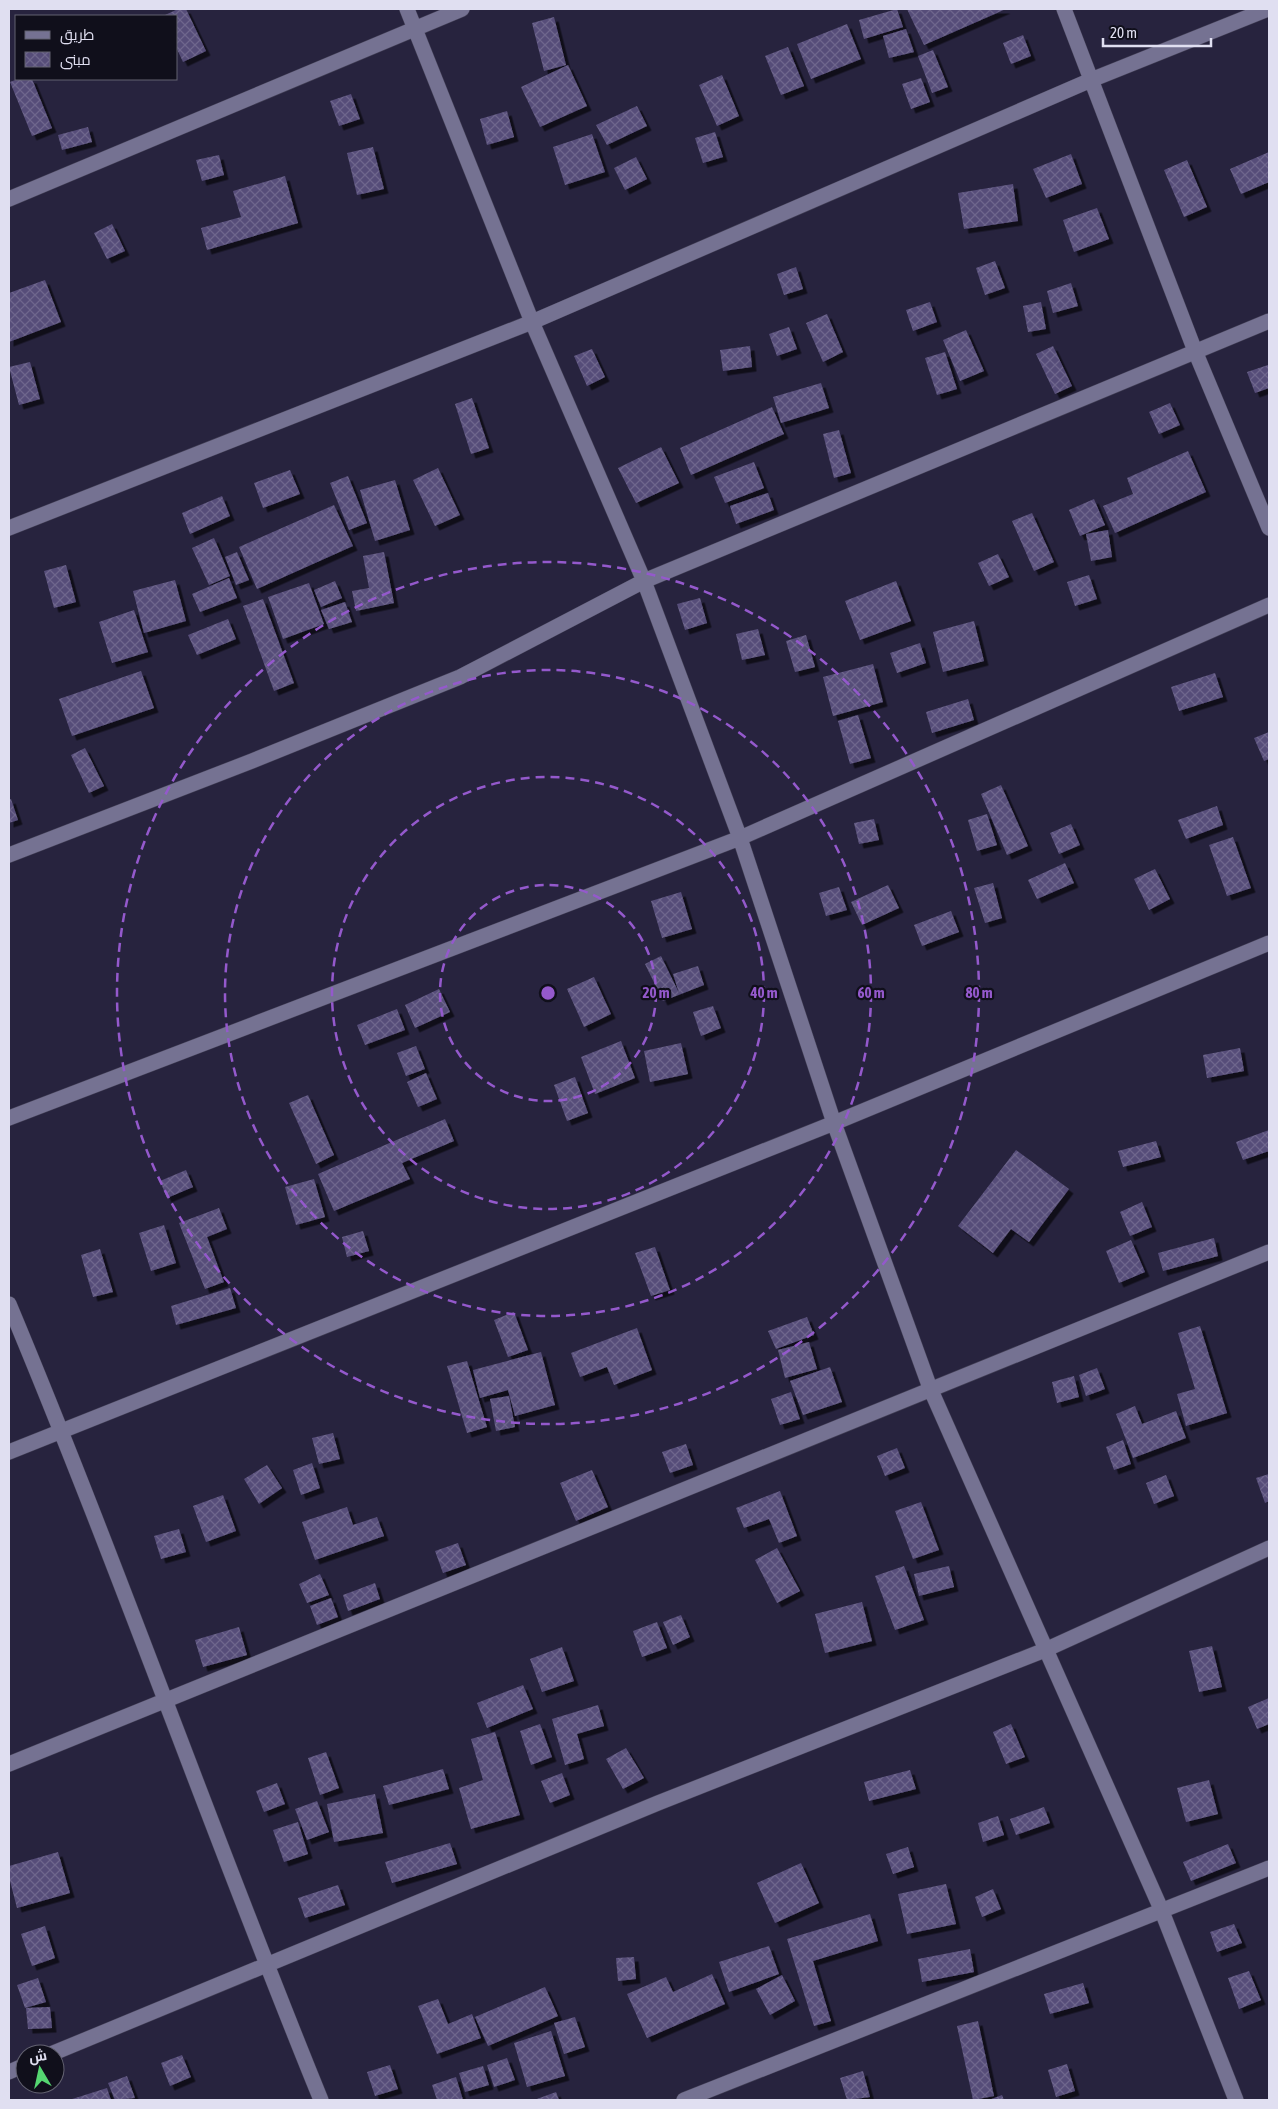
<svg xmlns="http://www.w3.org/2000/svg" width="1278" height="2109" viewBox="0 0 1278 2109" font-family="'Asap Condensed',Cairo,sans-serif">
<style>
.building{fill:url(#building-cross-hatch);filter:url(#shadow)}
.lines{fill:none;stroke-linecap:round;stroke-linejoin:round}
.minor-casing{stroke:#423f55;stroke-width:16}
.minor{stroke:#757292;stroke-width:15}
.ring{fill:none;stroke:#9459cc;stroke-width:2.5;stroke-dasharray:9 6}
.centre{fill:#9459cc;stroke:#100f1b;stroke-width:2.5}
.ring-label{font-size:15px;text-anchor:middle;font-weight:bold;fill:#9459cc;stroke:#100f1b;stroke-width:4.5;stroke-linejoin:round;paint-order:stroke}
</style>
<defs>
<pattern id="building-cross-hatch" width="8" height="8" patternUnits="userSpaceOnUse" patternTransform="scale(1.25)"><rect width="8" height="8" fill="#564d79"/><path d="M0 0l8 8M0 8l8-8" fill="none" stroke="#6e668c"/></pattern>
<filter id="shadow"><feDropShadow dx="4.5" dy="4.5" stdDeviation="0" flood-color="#0009"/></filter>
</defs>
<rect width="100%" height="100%" fill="#27233e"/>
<!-- building -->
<path class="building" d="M178 9H186L206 51 183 62 176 47V16H163Z
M897 9 903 27 864 39 859 20Z
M907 9H1006L924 45Z
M554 17 566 65 544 71 532 23Z
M847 24 861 59 811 79 797 44Z
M906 29 914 52 889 58 883 36Z
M1023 35 1031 56 1011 64 1003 43Z
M788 47 804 86 781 95 765 56Z
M933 50 948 87 932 93 918 56Z
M568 65 587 106 540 127 521 87Z
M722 75 739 116 717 126 699 85Z
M921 78 930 102 911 109 902 84Z
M18 79H32L52 128 32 136 10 82Z
M351 94 360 119 339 126 330 101Z
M637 106 647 126 607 145 596 125Z
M507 111 514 137 487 145 480 119Z
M88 127 92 142 62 150 58 135Z
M715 132 723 157 703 163 695 138Z
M592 134 605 172 565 185 553 147Z
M373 147 384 189 357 195 347 153Z
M1269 152V182L1241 194 1230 169Z
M1071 154 1082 184 1046 198 1033 169Z
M219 155 224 175 202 181 196 160Z
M636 157 647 179 625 190 614 168Z
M1187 160 1207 207 1184 217 1164 170Z
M285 176 298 223 207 250 201 228 241 217 233 191Z
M1013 184 1018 221 964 229 958 193Z
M1097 208 1109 239 1074 252 1063 220Z
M112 224 125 251 107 259 94 233Z
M995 261 1005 288 985 295 976 268Z
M796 267 803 289 784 295 777 274Z
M45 280 61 322 9 342V293Z
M1071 283 1078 306 1053 313 1047 291Z
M930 302 937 322 913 331 906 310Z
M1041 302 1046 329 1028 332 1023 306Z
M827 314 843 352 823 362 806 323Z
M789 327 797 349 777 356 769 334Z
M966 330 984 371 960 381 943 340Z
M750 346 752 367 723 371 720 350Z
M1053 346 1072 386 1055 394 1036 354Z
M592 349 605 377 587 386 574 356Z
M945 352 957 389 937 395 925 358Z
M30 362 40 399 19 405 9 367Z
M1268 365 1269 388 1255 393 1247 372Z
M821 383 829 408 781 423 773 397Z
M472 398 489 448 471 454 455 404Z
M1170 403 1180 425 1159 434 1149 412Z
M772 407 784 434 691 475 680 448Z
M839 430 851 473 834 478 823 434Z
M661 447 679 483 636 503 618 468Z
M1188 451 1206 492 1115 533 1103 506 1133 494 1127 478Z
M754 462 764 488 725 503 714 477Z
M438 468 460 515 435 526 413 480Z
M290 470 300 494 263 508 254 483Z
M348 476 367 523 349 530 330 483Z
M395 480 410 530 375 541 360 490Z
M768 493 774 510 736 524 730 506Z
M222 496 230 516 190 534 182 513Z
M1094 499 1105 525 1080 536 1069 510Z
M334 505 353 546 257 589 239 547Z
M1032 513 1054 562 1034 571 1012 521Z
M1108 530 1112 557 1091 561 1086 534Z
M214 538 230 576 209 585 192 548Z
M237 552 249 580 236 585 225 557Z
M384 552 394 603 356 611 352 591 369 588 363 556Z
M998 554 1009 577 989 586 978 563Z
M66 565 76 602 54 608 44 571Z
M1089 575 1097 599 1075 606 1067 582Z
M229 578 237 598 200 612 192 594Z
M175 580 186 621 144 633 133 591Z
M335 581 342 598 321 607 314 590Z
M896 581 911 621 860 640 845 601Z
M309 583 324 624 283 639 268 597Z
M700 598 707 623 685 630 677 604Z
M263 599 294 683 274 691 243 606Z
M345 602 352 622 329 629 321 610Z
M134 610 148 652 112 663 99 622Z
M228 619 236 639 197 655 188 635Z
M974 621 984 661 943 672 933 632Z
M758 629 765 655 742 660 736 634Z
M806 635 815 667 795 672 786 641Z
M920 643 926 663 897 673 890 653Z
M873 664 883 702 833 716 823 677Z
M141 671 154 708 72 736 59 699Z
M1215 673 1223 697 1179 711 1171 687Z
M968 699 974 720 932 733 926 712Z
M858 715 871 758 850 764 838 721Z
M1269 732V759L1264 761 1254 738Z
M85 748 104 786 89 793 71 755Z
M1001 785 1028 846 1007 855 981 794Z
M11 799 18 820 9 823V800Z
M1217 806 1223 825 1186 839 1178 820Z
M987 814 997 845 977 851 968 820Z
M874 819 879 840 859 844 854 823Z
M1071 824 1080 845 1059 854 1050 833Z
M1233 837 1251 888 1227 896 1209 845Z
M1065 863 1074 883 1037 899 1028 880Z
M1155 869 1170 899 1149 910 1134 879Z
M993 883 1002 918 985 923 974 888Z
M888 885 899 908 862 925 851 902Z
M839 887 847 910 826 916 819 893Z
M681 892 692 929 662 938 651 901Z
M951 911 959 932 922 946 914 925Z
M661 956 679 993 673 974 698 966 704 985 663 1001 645 964Z
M594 977 611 1014 584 1027 567 989Z
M439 989 450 1012 415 1028 405 1005Z
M713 1006 721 1028 701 1036 693 1012Z
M397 1009 405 1030 365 1045 357 1025Z
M621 1041 635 1078 595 1094 581 1057Z
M681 1043 688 1074 650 1082 644 1051Z
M416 1046 425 1069 406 1076 397 1053Z
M1240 1048 1244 1071 1207 1078 1203 1055Z
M426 1073 437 1099 418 1107 407 1082Z
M575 1077 588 1113 567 1121 554 1085Z
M308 1095 334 1155 316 1164 289 1103Z
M445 1119 454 1141 402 1163 410 1179 334 1211 318 1174Z
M1269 1130V1151L1243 1160 1236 1142Z
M1156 1141 1161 1157 1123 1167 1118 1151Z
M1016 1150 1069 1189 1029 1242 1011 1229 993 1253 958 1226Z
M186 1170 193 1187 167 1198 160 1181Z
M314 1179 325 1217 296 1225 285 1187Z
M1142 1202 1152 1227 1130 1236 1120 1212Z
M219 1208 227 1229 207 1237 224 1282 205 1289 179 1223Z
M164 1225 176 1263 151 1271 139 1233Z
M363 1231 369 1251 347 1257 342 1237Z
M1214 1238 1218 1256 1163 1271 1158 1253Z
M1131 1240 1145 1272 1119 1283 1106 1251Z
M655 1247 670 1290 651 1296 635 1253Z
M100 1249 113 1292 93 1297 81 1255Z
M230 1288 236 1308 176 1325 171 1306Z
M514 1312 528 1350 508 1357 494 1320Z
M807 1317 814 1335 776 1349 768 1331Z
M1200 1326 1227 1413 1186 1426 1177 1394 1195 1389 1178 1333Z
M637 1328 652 1370 614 1385 607 1367 580 1377 571 1353Z
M809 1342 817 1369 785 1378 778 1350Z
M541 1352 555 1405 515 1416 508 1390 480 1398 473 1370Z
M467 1361 487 1427 467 1433 447 1366Z
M830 1367 842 1402 803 1415 790 1381Z
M1097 1368 1105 1389 1086 1396 1079 1375Z
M1074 1376 1079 1397 1057 1403 1052 1382Z
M791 1392 800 1419 780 1425 771 1399Z
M509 1396 515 1427 496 1431 490 1399Z
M1135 1406 1142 1424 1176 1411 1186 1438 1133 1458 1116 1414Z
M333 1433 340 1459 319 1464 312 1438Z
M1123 1440 1131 1464 1114 1470 1106 1447Z
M686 1444 693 1465 670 1473 662 1452Z
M897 1448 905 1468 885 1476 877 1456Z
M312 1463 320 1488 301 1495 293 1470Z
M267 1465 282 1488 259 1504 244 1479Z
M592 1470 608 1507 576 1521 560 1483Z
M1269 1474V1501L1265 1503 1256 1478Z
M1166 1475 1174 1496 1154 1504 1146 1483Z
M780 1491 797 1536 779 1543 769 1519 744 1528 736 1508Z
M223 1495 236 1531 206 1542 193 1506Z
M921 1502 939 1550 913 1559 895 1511Z
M347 1507 353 1525 377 1517 384 1536 315 1560 302 1522Z
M179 1529 186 1552 161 1559 154 1536Z
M458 1543 466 1565 443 1573 435 1551Z
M777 1548 800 1591 777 1603 755 1560Z
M904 1566 924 1620 895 1630 875 1576Z
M949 1566 954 1587 919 1596 914 1574Z
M320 1574 329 1595 307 1603 299 1584Z
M375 1583 380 1599 348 1611 343 1595Z
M331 1598 338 1617 317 1625 310 1606Z
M862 1602 872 1641 825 1653 815 1614Z
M681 1615 690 1637 673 1645 663 1622Z
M657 1622 667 1648 642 1657 633 1631Z
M239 1627 247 1655 203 1667 195 1640Z
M1212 1646 1222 1687 1199 1692 1189 1651Z
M562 1647 574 1681 542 1692 530 1659Z
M523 1685 533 1709 487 1728 477 1703Z
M1269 1698V1724L1257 1729 1248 1707Z
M598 1705 604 1726 577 1734 584 1759 565 1765 552 1719Z
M540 1724 552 1757 531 1765 520 1731Z
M1011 1724 1025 1757 1006 1764 993 1732Z
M495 1732 520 1815 471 1829 459 1788 483 1780 471 1739Z
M626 1748 644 1778 623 1789 606 1759Z
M326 1752 339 1788 320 1795 308 1758Z
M443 1769 449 1789 389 1805 383 1786Z
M910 1770 916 1789 869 1801 864 1782Z
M562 1773 570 1795 550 1803 541 1781Z
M1209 1780 1218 1814 1186 1822 1177 1788Z
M277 1783 285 1804 264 1812 256 1791Z
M375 1794 383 1833 334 1842 327 1804Z
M317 1801 329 1832 307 1840 295 1809Z
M1044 1807 1050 1823 1016 1835 1010 1819Z
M998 1816 1004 1835 983 1842 978 1823Z
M298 1822 308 1854 284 1862 273 1830Z
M450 1843 457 1864 392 1883 385 1862Z
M1228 1844 1236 1863 1191 1881 1183 1862Z
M908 1847 914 1867 893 1874 886 1854Z
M58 1852 70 1893 17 1908 9 1877V1866Z
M801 1863 819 1903 775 1923 757 1883Z
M946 1884 956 1924 907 1934 898 1894Z
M338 1885 345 1905 305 1918 298 1898Z
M993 1889 1001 1909 982 1917 975 1897Z
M870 1914 878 1941 813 1961 831 2021 814 2026 787 1939Z
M1234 1924 1242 1943 1217 1952 1210 1932Z
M45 1926 55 1958 32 1966 21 1934Z
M769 1946 779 1974 729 1992 719 1962Z
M970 1949 974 1972 922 1982 918 1959Z
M634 1957 636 1979 618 1981 616 1958Z
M1249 1971 1261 2000 1239 2009 1228 1978Z
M712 1974 725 2004 647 2038 627 1994 666 1977 673 1992Z
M782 1975 795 2001 770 2015 756 1989Z
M38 1978 46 2002 25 2008 17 1985Z
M1083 1983 1089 2003 1050 2014 1044 1994Z
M545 1987 558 2016 488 2046 475 2017Z
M438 1999 448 2024 472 2014 481 2038 437 2054 418 2006Z
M50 2007 52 2028 28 2029 26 2008Z
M575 2017 585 2047 564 2054 554 2023Z
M978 2021 994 2096 973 2100 957 2026Z
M551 2031 565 2076 527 2087 514 2043Z
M182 2055 191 2077 170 2086 161 2063Z
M507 2058 515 2080 494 2087 487 2065Z
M1067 2064 1075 2091 1056 2097 1048 2070Z
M390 2065 398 2089 375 2096 367 2072Z
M483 2066 489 2085 465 2092 459 2073Z
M863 2071 870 2097 847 2100 840 2078Z
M127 2076 135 2098 115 2100 108 2083Z
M456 2077 463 2100H437L432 2085Z
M107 2088 111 2100H69Z
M556 2092 559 2100H534Z
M1002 2095 1004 2100H989Z"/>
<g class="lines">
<!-- minor casing -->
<g class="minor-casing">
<path id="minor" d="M407 9 532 322 644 581 740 838 834 1123 930 1388 1161 1909 1236 2100
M1064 9 1195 351 1269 528
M9 199 462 9
M9 528 532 322 1091 80 1268 9
M9 855 252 761 460 677 644 581 1269 321
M9 1118 740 838 1269 605
M9 1304C119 1567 213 1836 321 2100
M9 1452 834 1123 1269 943
M9 1764 1269 1252
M51 2054 658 1803 1045 1650 1269 1548
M9 2072 25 2065
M684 2100 1269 1868"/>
</g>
<!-- minor -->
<use href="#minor" class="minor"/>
</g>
<!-- distance rings -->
<g class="ring">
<circle cx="548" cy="993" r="108"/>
<circle cx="548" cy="993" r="216"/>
<circle cx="548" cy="993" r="323"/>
<circle cx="548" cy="993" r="431"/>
</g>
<circle cx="548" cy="993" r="8" class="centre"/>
<g class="ring-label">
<text x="656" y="998">20 m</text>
<text x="764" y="998">40 m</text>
<text x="871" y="998">60 m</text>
<text x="979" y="998">80 m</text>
</g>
<!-- border -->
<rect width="1278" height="2109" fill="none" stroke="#e0dff1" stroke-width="20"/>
<!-- legend -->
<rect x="15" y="15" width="162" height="65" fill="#100f1b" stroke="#636271"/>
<rect x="25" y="31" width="25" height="8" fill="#757292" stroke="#636271"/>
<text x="60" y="40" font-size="15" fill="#e0dff1">طريق</text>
<rect x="25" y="52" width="25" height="15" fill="url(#building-cross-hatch)" stroke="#636271"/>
<text x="60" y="65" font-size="15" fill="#e0dff1">مبنى</text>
<!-- north arrow -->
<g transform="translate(40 2069) rotate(351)"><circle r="24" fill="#100f1b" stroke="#636271"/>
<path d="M0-4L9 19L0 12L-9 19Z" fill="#55d671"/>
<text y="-8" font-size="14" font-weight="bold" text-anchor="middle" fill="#e0dff1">ش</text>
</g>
<!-- scale -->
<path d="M1103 38v8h108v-8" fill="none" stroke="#e0dff1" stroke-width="2.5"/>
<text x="1110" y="38" font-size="15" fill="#e0dff1" stroke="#100f1b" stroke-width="4" paint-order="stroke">20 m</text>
</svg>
